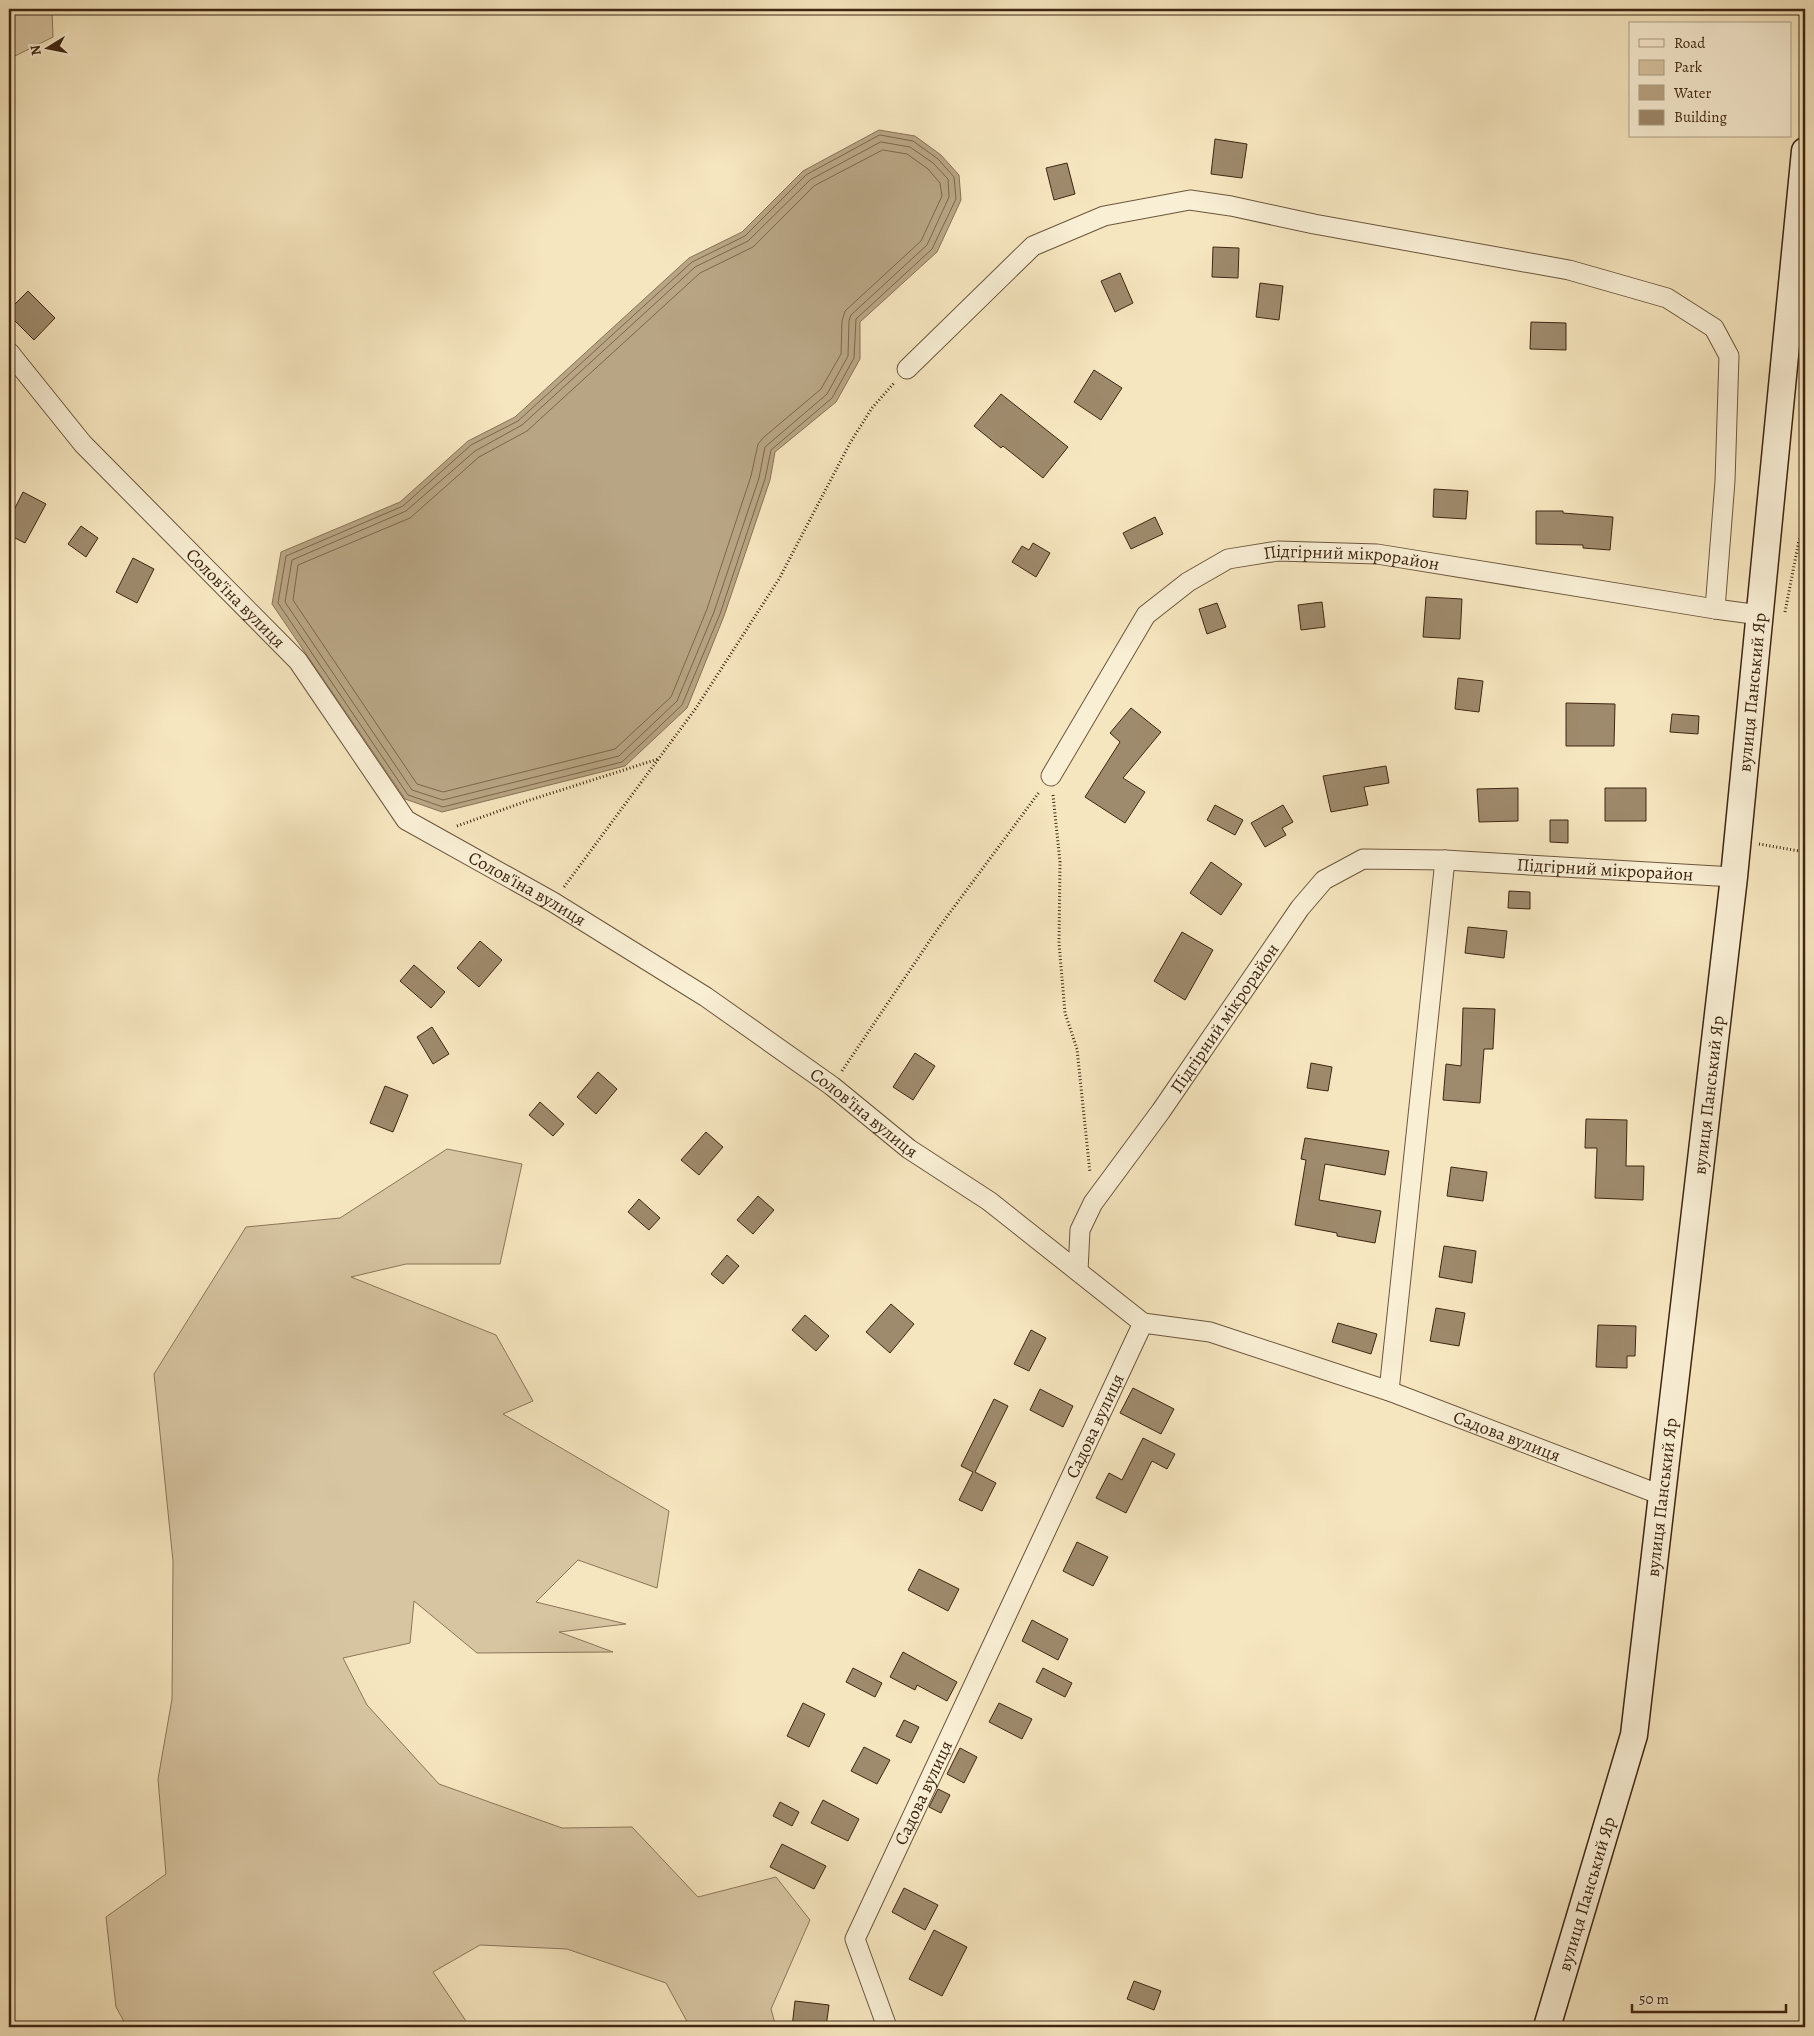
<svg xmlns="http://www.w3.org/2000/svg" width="1814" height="2036" viewBox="0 0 1814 2036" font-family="Alegreya,serif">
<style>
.green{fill:#d7c5a2;stroke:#8b765a}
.water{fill:#b8a584;stroke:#887256}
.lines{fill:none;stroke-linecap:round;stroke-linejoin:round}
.shore{stroke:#7c664b;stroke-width:1}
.building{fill:#9e8a6c;stroke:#3f2612}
.street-casing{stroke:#6d563d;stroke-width:21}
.secondary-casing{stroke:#3f2612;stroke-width:29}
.path{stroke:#3f2612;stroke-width:3;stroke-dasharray:1 2.5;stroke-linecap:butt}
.street{stroke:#f9efd5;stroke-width:19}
.secondary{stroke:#f9efd5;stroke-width:26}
.labels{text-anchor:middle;stroke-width:4.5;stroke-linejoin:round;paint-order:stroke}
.street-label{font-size:18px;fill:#3f2612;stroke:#f9efd5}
</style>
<rect width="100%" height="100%" fill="#f6e6bf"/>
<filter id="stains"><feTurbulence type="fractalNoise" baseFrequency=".004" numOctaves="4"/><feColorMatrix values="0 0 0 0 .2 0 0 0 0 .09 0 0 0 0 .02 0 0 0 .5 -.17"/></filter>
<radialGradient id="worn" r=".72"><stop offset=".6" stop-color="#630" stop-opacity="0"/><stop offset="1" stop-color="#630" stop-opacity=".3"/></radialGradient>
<!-- green -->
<path class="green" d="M9 9H52L53 37 9 59Z
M447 1149 522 1164 500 1264H406L351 1277 496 1335 533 1401 503 1414 669 1511 657 1588 578 1560 536 1602 626 1624 559 1632 613 1652 477 1653 414 1601 410 1643 343 1658 367 1705 439 1784 562 1828 632 1827 698 1897 776 1877 810 1920 771 2009 776 2027H690L666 1983 567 1949 480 1945 433 1972 470 2027H127L116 2007 106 1917 166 1874 158 1779 172 1699 173 1561 154 1374 246 1227 340 1218Z"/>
<!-- water -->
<path class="water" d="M879 130 915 136 941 155 959 175 961 200 937 252 860 322V359L836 402 775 452 770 480 724 616 687 708 625 766 442 812 405 799 272 604 281 552 400 502 468 441 515 417 689 258 742 232 803 171Z"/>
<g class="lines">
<!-- shore -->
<path class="shore" d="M880 135 913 141 938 159 954 177 956 199 932 249 856 319 854 358 832 398 771 450 765 479 720 614 682 705 622 762 443 807 408 795 278 603 286 556 403 506 471 445 518 421 692 262 745 236 806 175Z
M881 142 910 147 933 163 948 179 949 197 927 245 851 315 849 321 848 356 827 394 765 447 759 478 714 612 677 701 619 756 443 800 412 790 285 602 292 560 406 511 475 451 522 425 695 267 748 241 810 180Z
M883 150 907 154 928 169 940 183 942 196 921 241 845 311 842 321 841 354 821 389 764 437 758 444 751 476 707 609 671 697 615 749 443 792 417 784 293 600 298 565 410 518 479 457 527 431 700 273 753 247 814 186Z"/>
</g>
<!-- building -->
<path class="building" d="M1215 139 1247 144 1242 178 1211 174Z
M1067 163 1075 194 1054 200 1046 168Z
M1213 247 1239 248 1238 278 1212 277Z
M1120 273 1133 303 1115 312 1101 281Z
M1260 283 1283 286 1279 320 1256 317Z
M28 291 55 318 34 340 9 315V310Z
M1531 322 1566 323V350L1530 349Z
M1094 370 1122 388 1101 420 1074 402Z
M1001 394 1068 447 1043 478 1003 446 1001 448 974 426Z
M1434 489 1468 491 1466 519 1433 517Z
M23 492 46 504 25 543 9 535V520Z
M1536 511H1563V513L1613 517 1610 550 1583 548V545L1536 544Z
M1155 517 1163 534 1131 549 1123 533Z
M81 526 98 538 86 557 68 544Z
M1033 543 1050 553 1036 577 1012 562 1022 546 1029 550Z
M133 558 154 569 137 603 116 592Z
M1426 597 1462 599 1460 639 1423 637Z
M1322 602 1325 627 1301 630 1298 605Z
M1217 603 1226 627 1207 634 1199 609Z
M1458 678 1483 681 1479 712 1455 709Z
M1566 703 1615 704 1614 746H1566Z
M1131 708 1161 732 1123 778 1145 792 1125 823 1085 797 1120 742 1110 733Z
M1672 714 1699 716 1698 734 1670 732Z
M1386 766 1389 783 1364 787 1368 805 1331 812 1323 776Z
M1518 788V821L1479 822 1477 789Z
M1605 788H1646V821H1605Z
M1215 805 1243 820 1235 835 1207 820Z
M1283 805 1293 822 1282 828 1286 835 1265 847 1251 823Z
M1550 820H1568V843L1550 842Z
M1211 862 1242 884 1221 915 1190 893Z
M1509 891 1530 892V909L1508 908Z
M1468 927 1507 931 1504 958 1465 953Z
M1182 932 1213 950 1185 1000 1154 981Z
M480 941 502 960 479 987 457 968Z
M414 965 445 992 431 1008 400 981Z
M1463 1008 1495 1009 1493 1049H1484L1480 1103 1443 1100 1446 1064 1461 1066Z
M432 1027 449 1054 433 1064 417 1037Z
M915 1053 935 1066 913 1100 893 1087Z
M1311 1063 1332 1067 1328 1091 1307 1088Z
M598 1072 617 1089 596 1114 577 1097Z
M385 1086 408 1095 393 1132 370 1123Z
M540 1102 564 1124 553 1136 529 1115Z
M1586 1119 1627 1120 1626 1166H1644L1643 1200 1595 1198 1597 1148H1585Z
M706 1132 723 1147 699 1175 681 1160Z
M1305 1138 1389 1151 1385 1175 1325 1164 1319 1200 1381 1211 1375 1243 1337 1236V1233L1295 1225 1306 1160 1301 1159Z
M1451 1167 1487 1172 1483 1201 1447 1196Z
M758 1196 774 1210 753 1234 737 1220Z
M639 1199 660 1218 649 1230 628 1212Z
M1444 1246 1476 1251 1472 1283 1439 1277Z
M727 1255 739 1266 723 1284 711 1274Z
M891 1304 914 1324 890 1353 866 1332Z
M1436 1308 1465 1313 1459 1346 1430 1341Z
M805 1315 829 1336 816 1351 792 1330Z
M1338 1323 1377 1334 1371 1354 1332 1342Z
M1598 1325 1636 1326 1635 1356H1627V1368L1596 1367Z
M1031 1330 1046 1338 1029 1371 1014 1364Z
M1133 1388 1174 1409 1161 1434 1120 1413Z
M1040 1389 1073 1406 1063 1427 1030 1410Z
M994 1399 1008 1406 975 1472 996 1483 982 1511 959 1500 973 1472 961 1466Z
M1143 1438 1175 1454 1167 1469 1152 1461 1126 1513 1096 1498 1109 1473 1122 1480Z
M1077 1542 1108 1557 1093 1586 1063 1571Z
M919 1569 959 1589 948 1611 908 1590Z
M1032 1620 1068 1639 1058 1660 1022 1641Z
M903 1652 957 1682 947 1701 917 1685 915 1690 890 1677Z
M853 1668 882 1683 875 1697 846 1682Z
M1043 1668 1072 1683 1065 1697 1036 1682Z
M803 1703 825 1714 809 1747 787 1736Z
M999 1703 1032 1719 1022 1739 989 1722Z
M904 1720 919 1727 911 1743 896 1736Z
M864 1747 890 1760 877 1784 851 1771Z
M960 1748 977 1757 964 1783 947 1774Z
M938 1789 950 1795 941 1813 929 1807Z
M823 1800 859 1819 848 1841 811 1823Z
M780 1802 799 1812 792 1826 773 1816Z
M782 1844 826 1866 814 1889 770 1867Z
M904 1888 938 1905 925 1930 892 1912Z
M934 1930 967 1947 942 1996 909 1979Z
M1134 1981 1161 1991 1154 2010 1127 1999Z
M795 2001 829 2005 826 2027H792Z"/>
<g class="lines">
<!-- street casing -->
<g class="street-casing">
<g id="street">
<path id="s1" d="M9 352 83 444 298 661 406 820 553 902 706 997 832 1086 909 1149 989 1201 1143 1323"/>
<path d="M907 369 1033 246 1104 216 1190 200 1231 206 1314 224 1569 270 1667 298 1714 328 1729 356 1725 481 1715 609"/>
<path id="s2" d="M1051 776 1146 615 1188 582 1228 559 1278 551 1377 554 1715 609 1760 615"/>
<path id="s3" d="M1078 1271 1080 1230 1093 1203 1161 1111 1300 908 1324 880 1363 859 1445 860 1734 877"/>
<path d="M1389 1391 1445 860"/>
<path id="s4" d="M887 2027 855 1939 1143 1323 1210 1332 1389 1391 1661 1495"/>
</g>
</g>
<!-- secondary casing -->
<g class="secondary-casing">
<g id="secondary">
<path id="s5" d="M1547 2027 1634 1735 1734 877 1805 151"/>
</g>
</g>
<!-- path -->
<path class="path" d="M1785 612 1799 540 1805 534
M1053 795 1060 862 1059 943 1065 1013 1077 1049 1090 1173
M457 826 527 801 658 759
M1759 844 1805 852
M564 887 696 708 779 579 850 443 872 408 894 383
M842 1071 937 930 1040 791"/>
<!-- street -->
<use href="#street" class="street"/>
<!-- secondary -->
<use href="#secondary" class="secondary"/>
</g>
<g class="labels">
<!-- street labels -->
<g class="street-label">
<text dy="6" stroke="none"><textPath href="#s2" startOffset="411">Підгірний мікрорайон</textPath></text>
<text dy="6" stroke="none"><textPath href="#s1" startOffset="335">Солов'їна вулиця</textPath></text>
<text dy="6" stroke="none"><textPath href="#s5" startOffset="1354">вулиця Панський Яр</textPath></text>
<text dy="6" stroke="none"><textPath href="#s3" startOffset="755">Підгірний мікрорайон</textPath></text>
<text dy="6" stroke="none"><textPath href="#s1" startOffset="755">Солов'їна вулиця</textPath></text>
<text dy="6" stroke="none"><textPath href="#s3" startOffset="298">Підгірний мікрорайон</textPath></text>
<text dy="6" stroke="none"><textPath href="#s5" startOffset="949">вулиця Панський Яр</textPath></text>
<text dy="6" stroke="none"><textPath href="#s1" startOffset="1160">Солов'їна вулиця</textPath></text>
<text dy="6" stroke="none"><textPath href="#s4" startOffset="660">Садова вулиця</textPath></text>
<text dy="6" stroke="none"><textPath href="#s4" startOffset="1156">Садова вулиця</textPath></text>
<text dy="6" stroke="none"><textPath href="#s5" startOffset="544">вулиця Панський Яр</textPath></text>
<text dy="6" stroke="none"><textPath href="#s4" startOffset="255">Садова вулиця</textPath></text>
<text dy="6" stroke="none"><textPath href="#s5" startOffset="139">вулиця Панський Яр</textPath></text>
</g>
</g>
<!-- margin -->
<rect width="1814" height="2036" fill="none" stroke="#f6e6bf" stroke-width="30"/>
<rect x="10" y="10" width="1794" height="2016" fill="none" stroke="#3f2612" stroke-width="2.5"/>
<rect x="15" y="15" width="1784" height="2006" fill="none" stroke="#3f2612"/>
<!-- legend -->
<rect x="1629" y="22" width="162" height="115" fill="#f9efd5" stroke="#af9f87"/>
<rect x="1639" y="39" width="25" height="8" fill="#f9efd5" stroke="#af9f87"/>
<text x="1674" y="48" font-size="15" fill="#3f2612">Road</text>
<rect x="1639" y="60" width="25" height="15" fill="#d7c5a2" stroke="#af9f87"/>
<text x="1674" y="72" font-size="15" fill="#3f2612">Park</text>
<rect x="1639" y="85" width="25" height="15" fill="#b8a584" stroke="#af9f87"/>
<text x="1674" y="98" font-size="15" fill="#3f2612">Water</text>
<rect x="1639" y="110" width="25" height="15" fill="#9e8a6c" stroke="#af9f87"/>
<text x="1674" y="122" font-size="15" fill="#3f2612">Building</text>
<!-- north arrow -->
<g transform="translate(48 48) rotate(260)" stroke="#f9efd5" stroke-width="4" paint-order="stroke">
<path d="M0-4L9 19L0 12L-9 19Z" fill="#3f2612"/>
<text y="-8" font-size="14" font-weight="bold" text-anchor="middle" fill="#3f2612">N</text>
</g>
<!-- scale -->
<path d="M1632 2004v8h154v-8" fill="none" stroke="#3f2612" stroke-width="2.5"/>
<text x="1639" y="2004" font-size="15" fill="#3f2612" stroke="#f9efd5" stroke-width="4" paint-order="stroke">50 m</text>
<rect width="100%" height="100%" filter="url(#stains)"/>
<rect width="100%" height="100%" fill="url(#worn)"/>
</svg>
